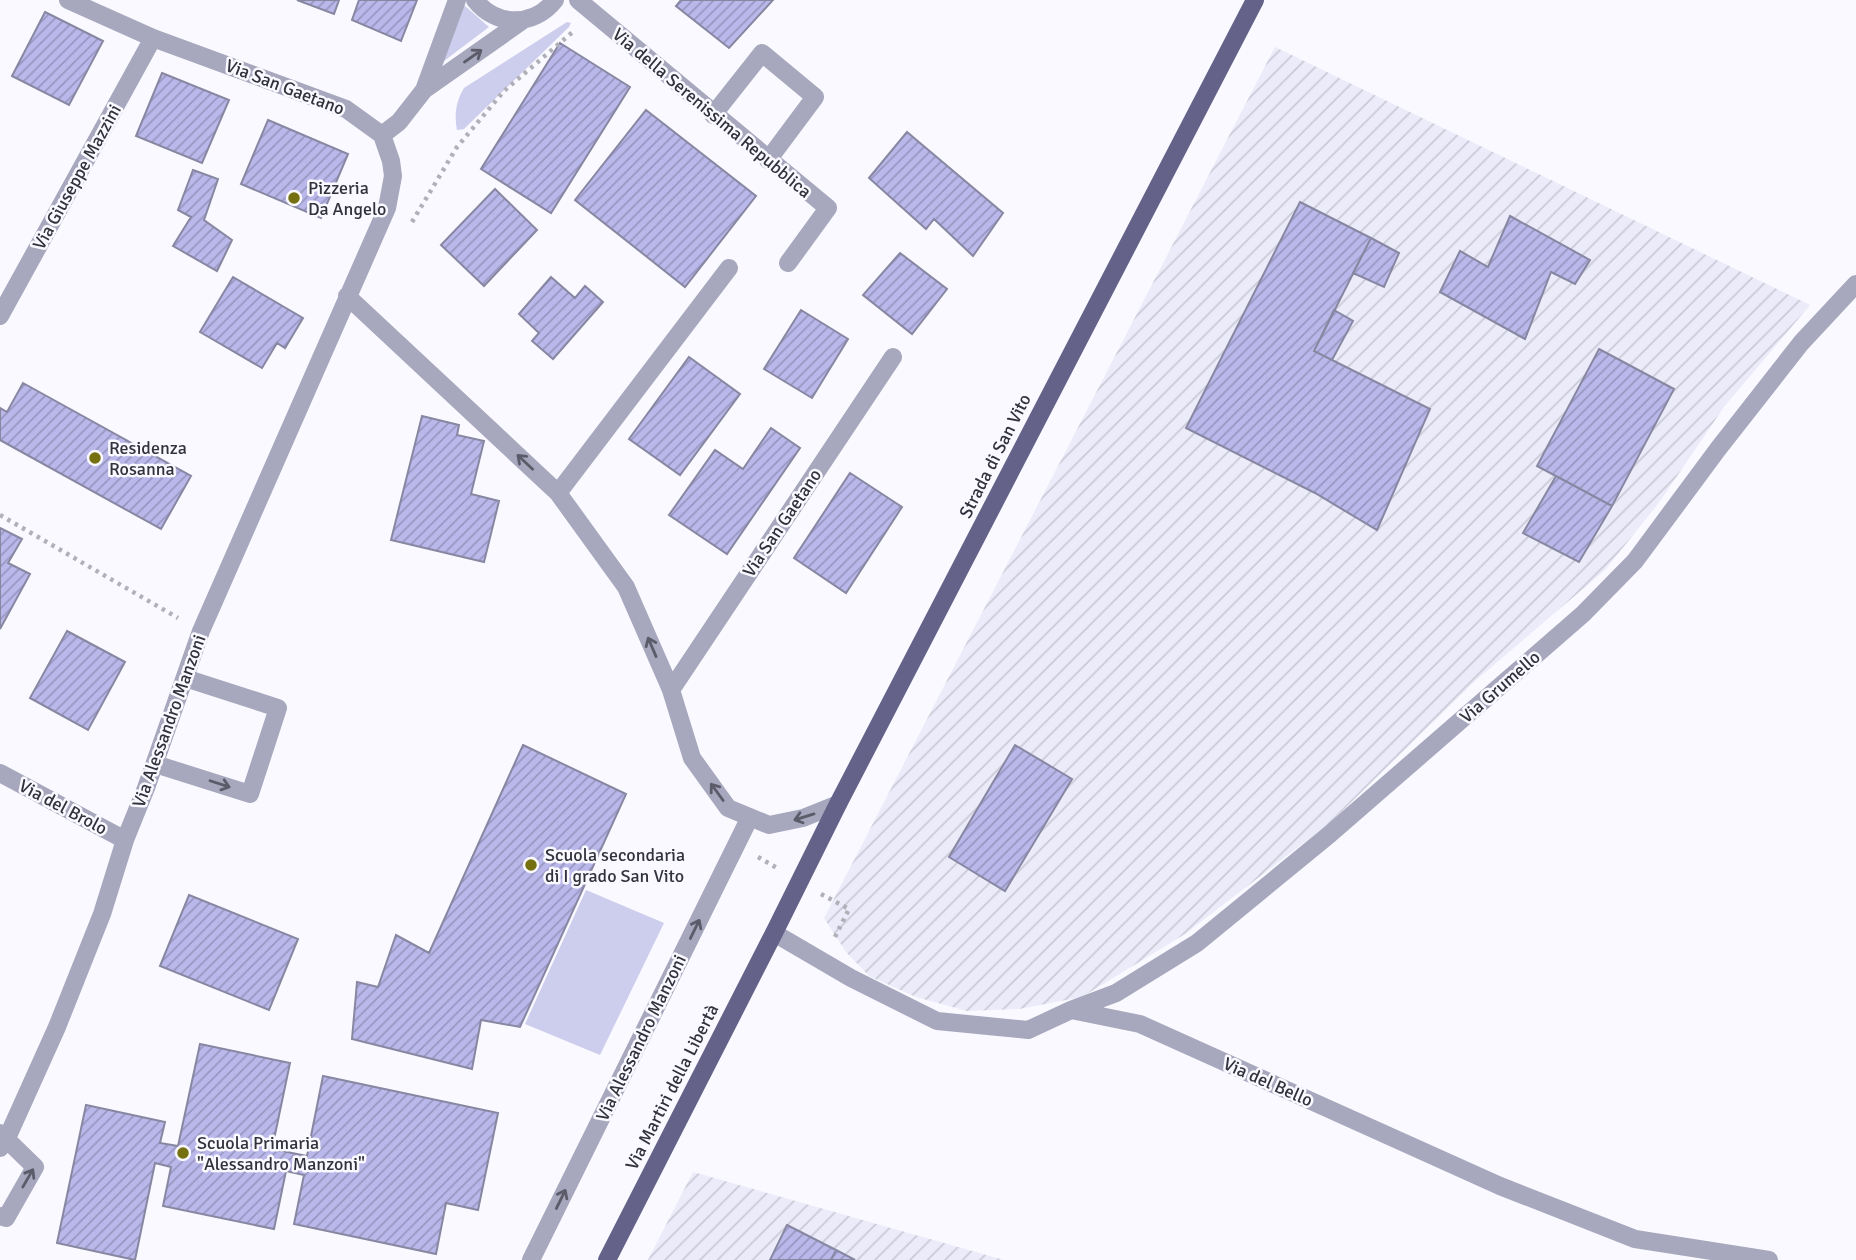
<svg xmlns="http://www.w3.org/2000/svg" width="1856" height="1260" viewBox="0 0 1856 1260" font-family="Signika,sans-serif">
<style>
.industrial{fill:url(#industrial-furrows)}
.green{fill:#cdcded}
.building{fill:url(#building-hatch);stroke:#8887a2;stroke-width:2}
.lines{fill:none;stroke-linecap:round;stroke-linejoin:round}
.path{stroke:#b0b0b8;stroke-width:4.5;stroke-dasharray:3.5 5;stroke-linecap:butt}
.minor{stroke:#a7a7bd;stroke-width:18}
.major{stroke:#646289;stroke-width:18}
.oneway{stroke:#5b5b6a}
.poi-dot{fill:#757010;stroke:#f9f9ff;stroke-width:2.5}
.labels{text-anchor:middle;stroke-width:5;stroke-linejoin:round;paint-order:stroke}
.street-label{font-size:18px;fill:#32323d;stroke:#f9f9ff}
.poi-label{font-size:18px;fill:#32323d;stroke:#f9f9ff;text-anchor:start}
</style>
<defs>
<pattern id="industrial-furrows" width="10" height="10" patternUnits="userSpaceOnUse" patternTransform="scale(1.75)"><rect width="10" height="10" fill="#ebebfa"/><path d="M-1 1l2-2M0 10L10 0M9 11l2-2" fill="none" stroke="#cacad7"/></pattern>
<pattern id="building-hatch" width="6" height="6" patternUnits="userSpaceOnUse" patternTransform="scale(1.75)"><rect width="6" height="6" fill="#bab8eb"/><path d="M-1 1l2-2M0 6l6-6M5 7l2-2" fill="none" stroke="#9896c0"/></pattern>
</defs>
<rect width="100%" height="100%" fill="#f9f9ff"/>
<!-- industrial -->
<path class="industrial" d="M1275 47 1810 305 1724 407 1658 504 1605 570 1475 681 1331 822 1185 934 1082 997 1019 1009 967 1011 916 997 869 976 846 952 824 918Z
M693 1172 1004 1260H648Z"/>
<!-- green -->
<path class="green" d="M464 5 489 27 440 64Z
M567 22 571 23 569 27 464 129 457 130C454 115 456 101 464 88Z
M586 890 664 923 600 1055 525 1024Z"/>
<!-- building -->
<path class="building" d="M297 0H339L334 14Z
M359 0H417L401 41 352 20Z
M681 0H773L729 48 676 6Z
M45 12 103 41 69 105 12 76Z
M560 43 630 87 551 213 481 169Z
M162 73 229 100 202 163 136 136Z
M646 110 756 196 685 287 575 200Z
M268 120 348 154 321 218 241 184Z
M907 132 1003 213 973 256 934 219 926 229 869 178Z
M193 170 218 179 204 220 232 240 217 271 173 246 191 217 178 210Z
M495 189 537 230 484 286 441 245Z
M1300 202 1371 238 1314 351 1430 409 1377 530 1315 493 1186 428Z
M1510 216 1590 260 1575 284 1551 272 1525 339 1440 292 1460 251 1488 267Z
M1371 238 1399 253 1384 287 1353 273Z
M900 253 947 289 912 334 863 295Z
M233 277 303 318 285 348 277 343 262 368 200 332Z
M551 277 575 298 585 286 603 302 553 359 532 341 539 333 519 314Z
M801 310 848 339 812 398 764 369Z
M1334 310 1353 321 1332 360 1314 351Z
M1599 349 1674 389 1612 506 1537 466Z
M689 357 740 394 680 475 629 439Z
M23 383 191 476 161 529 0 440V408L7 412Z
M422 416 459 425 457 435 484 441 471 494 499 501 484 562 391 540Z
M771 428 800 448 727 554 669 515 715 450 743 469Z
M850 473 902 507 846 593 794 558Z
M1556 476 1612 506 1579 562 1523 533Z
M0 528 22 539 8 563 30 574 0 629Z
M67 631 125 662 88 730 30 698Z
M523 745 626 794 520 1027 481 1020 472 1069 352 1039 357 982 378 987 396 935 429 953Z
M1015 745 1072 779 1005 891 949 857Z
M189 895 298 939 269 1010 160 966Z
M200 1044 290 1063 272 1149 307 1156 323 1076 498 1113 478 1210 446 1203 436 1254 294 1224 304 1175 286 1171 274 1229 163 1206 171 1167 155 1163 135 1260 57 1243 86 1105 165 1122 160 1143 178 1146Z
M787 1225 836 1250 831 1260H770Z
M836 1250 855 1260H831Z"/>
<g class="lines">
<!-- path -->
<path class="path" d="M412 222 457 147 504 91 575 30
M0 515 178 618
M758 857 777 868
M821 894 849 909 834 939"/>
<!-- minor -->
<path class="minor" d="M475 0C496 27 534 27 555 0
M578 0 828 208 788 263
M424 90 457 0
M713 115 762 53 815 97 768 160
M382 135 399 122 424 90 522 21
M347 296 558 493 626 587 671 690 692 758 728 808 769 825 803 818 838 804
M0 316 153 38
M558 493 729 268
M671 690 893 357
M155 764 250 794 278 708 185 678
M0 773 125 840
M774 933 851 978 937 1021 1028 1030 1071 1010 1140 1024 1500 1186 1635 1239 1769 1260
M1071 1010 1116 993 1197 943 1330 834 1583 614 1635 561 1718 449 1801 343 1856 284
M0 1133 35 1167 6 1218 0 1216
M0 1148 7 1138 57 1027 102 914 125 840 146 788 201 631 387 208 393 176 391 161 382 135 346 109 153 38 68 0
M531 1260 750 817"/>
<!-- major -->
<path class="major" d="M607 1260 774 933 838 804 1255 0"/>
</g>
<!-- one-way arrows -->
<defs><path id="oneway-shaft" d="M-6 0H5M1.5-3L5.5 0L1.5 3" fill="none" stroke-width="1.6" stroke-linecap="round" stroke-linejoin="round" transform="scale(1.75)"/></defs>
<g class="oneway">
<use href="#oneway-shaft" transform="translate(473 56) rotate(-35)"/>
<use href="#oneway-shaft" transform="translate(525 462) rotate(-137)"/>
<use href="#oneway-shaft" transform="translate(652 647) rotate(-113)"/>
<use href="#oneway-shaft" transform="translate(220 784) rotate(18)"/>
<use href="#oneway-shaft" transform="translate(717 792) rotate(-126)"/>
<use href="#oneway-shaft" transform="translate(804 817) rotate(163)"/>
<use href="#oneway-shaft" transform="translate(695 929) rotate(-64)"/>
<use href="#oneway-shaft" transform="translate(28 1178) rotate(-60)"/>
<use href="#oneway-shaft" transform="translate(561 1199) rotate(-64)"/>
</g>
<!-- markers -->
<g class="poi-dot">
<circle cx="294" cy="198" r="7"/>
<circle cx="95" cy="458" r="7"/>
<circle cx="531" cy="865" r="7"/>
<circle cx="183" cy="1153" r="7"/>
</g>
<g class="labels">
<!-- street labels -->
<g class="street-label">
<text transform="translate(285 87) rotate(21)" y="6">Via San Gaetano</text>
<text transform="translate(712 113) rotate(40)" y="6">Via della Serenissima Repubblica</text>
<text transform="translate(77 177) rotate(-61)" y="6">Via Giuseppe Mazzini</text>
<text transform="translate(995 456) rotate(-63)" y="6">Strada di San Vito</text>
<text transform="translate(782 523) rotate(-56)" y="6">Via San Gaetano</text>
<text transform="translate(1500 687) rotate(-41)" y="6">Via Grumello</text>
<text transform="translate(169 721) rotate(-70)" y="6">Via Alessandro Manzoni</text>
<text transform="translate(63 807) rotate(28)" y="6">Via del Brolo</text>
<text transform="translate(641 1038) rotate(-64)" y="6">Via Alessandro Manzoni</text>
<text transform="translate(1268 1082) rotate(24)" y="6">Via del Bello</text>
<text transform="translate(672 1087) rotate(-63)" y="6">Via Martiri della Libertà</text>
</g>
<!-- poi labels -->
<g class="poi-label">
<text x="308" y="194">Pizzeria<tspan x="308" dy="21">Da Angelo</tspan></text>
<text x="109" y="454">Residenza<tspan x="109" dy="21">Rosanna</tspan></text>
<text x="545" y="861">Scuola secondaria<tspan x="545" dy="21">di I grado San Vito</tspan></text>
<text x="197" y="1149">Scuola Primaria<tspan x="197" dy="21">"Alessandro Manzoni"</tspan></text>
</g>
</g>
</svg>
